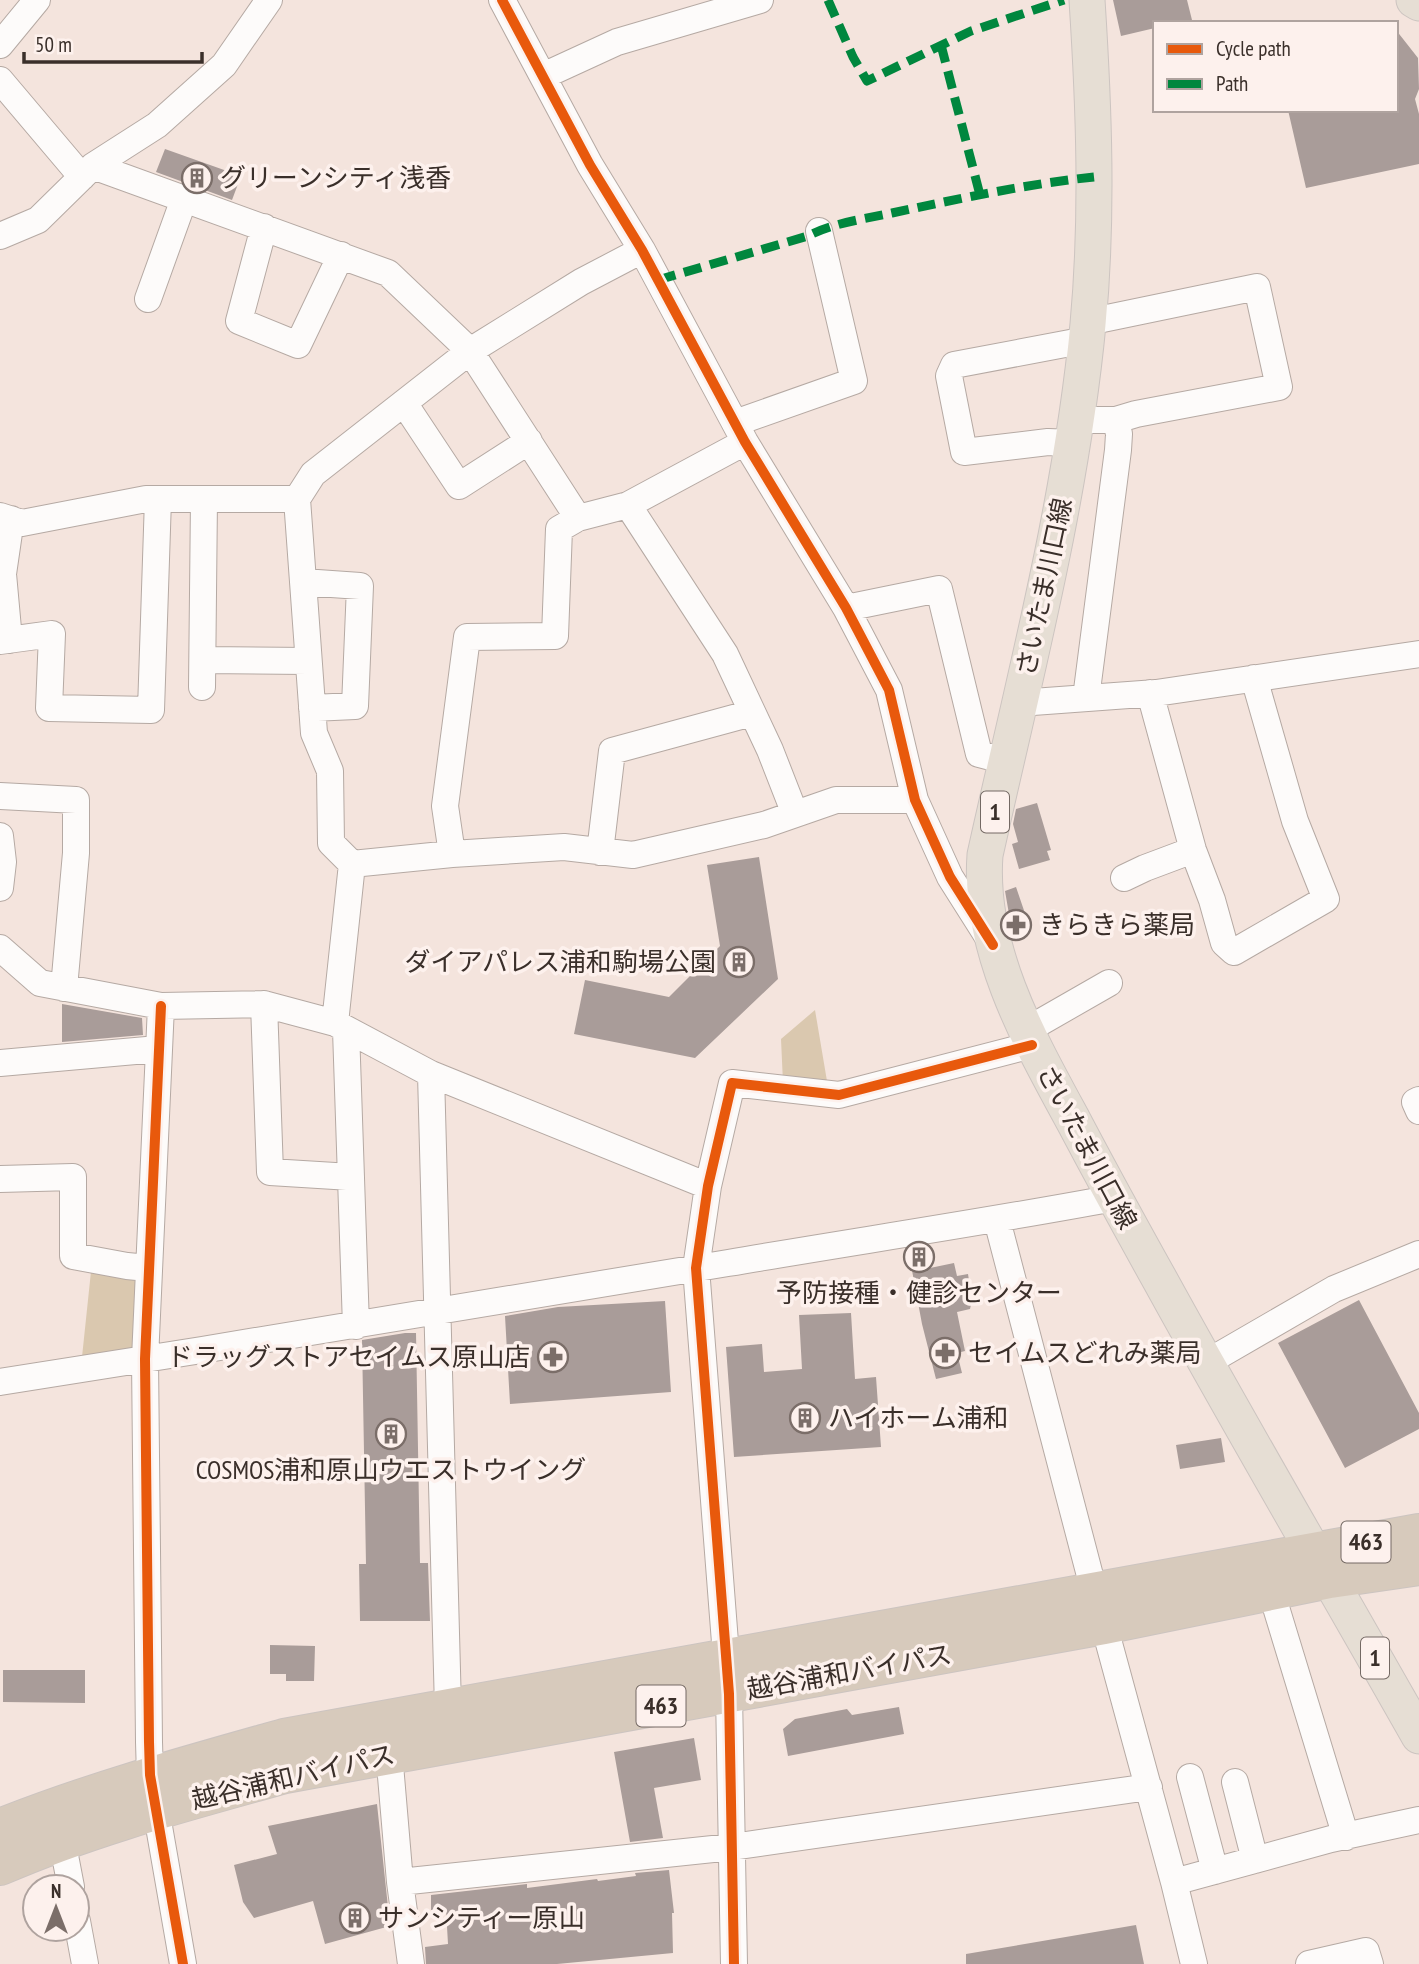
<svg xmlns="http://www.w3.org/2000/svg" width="1419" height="1964" viewBox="0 0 1419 1964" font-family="'PT Sans Narrow','Noto Sans JP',sans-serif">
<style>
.green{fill:#dac8af}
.building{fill:#a99c99}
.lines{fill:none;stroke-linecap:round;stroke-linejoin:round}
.minor-casing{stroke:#b5a9a3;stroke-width:28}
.major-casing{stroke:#ccc4c0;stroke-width:37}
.highway-casing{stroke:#ccc4c0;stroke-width:40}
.minor{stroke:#fdfbfa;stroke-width:26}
.major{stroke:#e6ded4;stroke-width:35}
.highway{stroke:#d7cabc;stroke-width:38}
.quiet{stroke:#00873e;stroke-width:9;stroke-dasharray:18 9;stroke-linecap:butt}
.cycleway-casing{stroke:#fdf1ed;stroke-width:15}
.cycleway{stroke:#e8590c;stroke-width:10}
.labels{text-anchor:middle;stroke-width:7;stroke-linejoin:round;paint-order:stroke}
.shield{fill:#fdf1ed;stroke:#746964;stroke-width:2}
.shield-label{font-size:24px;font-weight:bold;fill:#3a2f2a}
.poi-label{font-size:26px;fill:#3a2f2a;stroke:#fdf1ed;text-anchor:start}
.street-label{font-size:26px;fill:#3a2f2a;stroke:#fdf1ed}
</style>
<rect width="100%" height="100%" fill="#f4e4dd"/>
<!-- green -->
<path class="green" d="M815 1010 828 1087 783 1083 781 1039Z
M92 1262 141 1271 136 1347 82 1357Z"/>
<!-- building -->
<path class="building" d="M1113 0H1187L1192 20 1178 23H1155V28L1121 36Z
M1396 30 1418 58 1419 89 1415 99 1419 114V164L1306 188 1288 110H1396Z
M165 149 241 176 232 200 156 172Z
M1037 803 1051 850 1047 851 1050 860 1019 869 1012 844 1018 842 1013 824 1016 809Z
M759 857 778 979 695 1058 574 1034 585 980 669 997 720 946 707 865Z
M1016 887 1031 931 1013 937 1005 891Z
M62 1004 142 1018 143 1035 62 1042Z
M926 1247 930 1268 954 1263 957 1276 968 1274 972 1300 970 1309 957 1312 965 1351 957 1353 962 1373 936 1379 922 1324 908 1249Z
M1359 1300 1419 1413V1429L1345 1468 1278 1343Z
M665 1301 671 1392 510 1404 505 1316 558 1307Z
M851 1313 855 1379 876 1377 881 1447 734 1457 726 1347 762 1344 764 1372 802 1369 799 1315Z
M405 1333H416L420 1563H428L430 1621H360L359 1564H366L362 1340Z
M1221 1438 1225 1462 1180 1469 1176 1445Z
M270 1645 315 1646 314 1681H286V1674H270Z
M3 1670H85V1703L3 1702Z
M899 1707 904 1734 788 1756 783 1729 795 1719 847 1709 852 1715Z
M694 1738 701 1780 654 1788 663 1838 630 1842 614 1752Z
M377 1804 390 1926 325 1944 313 1901 254 1918 243 1902 234 1865 277 1854 268 1826Z
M669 1870 674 1913H672L673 1953 557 1964H426L425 1947 448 1944 446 1909 431 1910V1895L527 1884V1888L597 1879 598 1881 636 1876 635 1873Z
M1136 1925 1144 1964H966V1954Z"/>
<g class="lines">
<!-- minor casing -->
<g class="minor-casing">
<path id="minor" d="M502 0 590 165 642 250 745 442 846 608 889 690 915 800 950 877 988 937
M0 45 37 0
M543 76 617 42 760 0
M0 80 82 177
M93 166 388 273 470 351 578 518
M264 227 239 321 298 345 341 255
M0 236 38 220 93 166 157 125 224 65 269 0
M148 299 184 199
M404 403 459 486 529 441
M1077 420H1116L1136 414 1279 387 1257 287 1088 322
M735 423 854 381 819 231
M1073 443 1048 442 964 452 949 376 954 365 1086 340
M628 505 725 654 770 750 795 814
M0 516 22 523 146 499H297
M303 582 360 586 355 706 312 708
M846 608 939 589 979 754 1006 761
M9 640 3 574 11 519
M0 641 52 634 49 708 151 710 158 499
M203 660 308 661
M202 687 204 499
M1150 693 1193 850 1212 900 1224 943 1234 952 1326 899 1295 821 1254 678
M1086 698 1118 450 1119 434 1116 420
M1019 703 1156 693 1419 654
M0 796 76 800V853L64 988
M0 836 3 862 0 888
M600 852 612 751 752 713
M452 854 445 806 467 637 555 636 559 529 578 518 628 505 745 442
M352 864 331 843 330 771 314 733 297 499 313 474 470 351 581 282 642 250
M1124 878 1145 868 1193 850
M0 948 40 983 161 1006 264 1004 335 1023 431 1074 708 1186
M264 1004 270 1172 351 1177
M161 1006 145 1359 149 1742 150 1775 183 1964
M335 1023 352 864 452 854 564 847 633 855 764 825 836 800H915
M346 1030 356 1326
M1027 1030 1109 983
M0 1063 158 1049
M431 1074 448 1708
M1419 1100 1415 1102 1419 1111
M0 1179 73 1177V1256L127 1266 148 1268
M997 1220 1094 1591
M1206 1363 1334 1289 1419 1254
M0 1382C243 1344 486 1304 728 1263 857 1241 986 1222 1114 1198
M1271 1591 1346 1837
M1104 1625 1174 1882 1194 1964
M389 1753 400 1882 411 1964
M1190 1777 1215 1871
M1235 1782 1255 1860
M62 1840 71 1887
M400 1882 732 1847 1149 1787
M1174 1882 1331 1839 1419 1820
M77 1921 85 1964
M734 1964 729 1694 696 1268 708 1186 732 1083 839 1095 1032 1045
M1309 1964 1366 1951 1370 1964"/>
</g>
<!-- major casing -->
<g class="major-casing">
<path id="major" d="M1087 0C1094 108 1098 216 1088 324 1071 503 1024 679 985 855 978 950 1030 1041 1074 1122 1102 1175 1131 1228 1160 1280 1244 1433 1333 1584 1419 1736
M1414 0 1419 3"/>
</g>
<!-- highway casing -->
<g class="highway-casing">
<path id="highway" d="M0 1828C93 1791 188 1765 284 1738L1419 1533
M0 1866C92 1826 189 1801 285 1774L1104 1625 1330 1579 1419 1566"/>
</g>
<!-- minor -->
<use href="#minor" class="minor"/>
<!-- major -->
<use href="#major" class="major"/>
<!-- highway -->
<use href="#highway" class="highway"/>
<!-- quiet -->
<path class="quiet" d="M828 0 853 57 867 81 971 31 1064 0
M941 45 980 195
M658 280 808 236C833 223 864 219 892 213 958 199 1026 184 1094 177"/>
<!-- cycleway casing -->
<g class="cycleway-casing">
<path id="cycleway" d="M502 0 590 165 642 250 745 442 846 608 889 690 915 800 950 877 993 945
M161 1006 145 1359 149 1742 150 1775 183 1964
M734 1964 729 1694 696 1268 708 1186 732 1083 839 1095 1032 1045"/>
</g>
<!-- cycleway -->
<use href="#cycleway" class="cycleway"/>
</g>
<!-- icons -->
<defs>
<g id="building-ring" transform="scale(1.575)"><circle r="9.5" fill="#fdf1ed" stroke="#7b6e69" stroke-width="1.5"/><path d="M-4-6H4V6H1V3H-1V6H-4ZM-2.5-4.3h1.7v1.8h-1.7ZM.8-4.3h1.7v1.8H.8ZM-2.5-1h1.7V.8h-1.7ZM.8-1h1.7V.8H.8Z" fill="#7b6e69"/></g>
<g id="pharmacy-ring" transform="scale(1.575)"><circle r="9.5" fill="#fdf1ed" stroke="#7b6e69" stroke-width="1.5"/><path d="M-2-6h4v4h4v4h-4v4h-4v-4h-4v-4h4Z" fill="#7b6e69"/></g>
</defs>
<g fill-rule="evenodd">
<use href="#building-ring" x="197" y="178"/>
<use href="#pharmacy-ring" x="1016" y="925"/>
<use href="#building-ring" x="739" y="962"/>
<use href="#building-ring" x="919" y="1257"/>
<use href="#pharmacy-ring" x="945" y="1353"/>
<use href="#pharmacy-ring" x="553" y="1357"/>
<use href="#building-ring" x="805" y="1418"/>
<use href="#building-ring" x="391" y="1434"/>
<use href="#building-ring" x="355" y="1918"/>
</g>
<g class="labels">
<!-- shield labels -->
<g class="shield">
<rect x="981" y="791.5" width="28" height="41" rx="5"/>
<rect x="1341.5" y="1521.5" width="49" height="41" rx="5"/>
<rect x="1361" y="1637.5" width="28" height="41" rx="5"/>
<rect x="636.5" y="1685.5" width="49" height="41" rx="5"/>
</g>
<g class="shield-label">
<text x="995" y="820">1</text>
<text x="1366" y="1550">463</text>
<text x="1375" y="1666">1</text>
<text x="661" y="1714">463</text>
</g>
<!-- poi labels -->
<g class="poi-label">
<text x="220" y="187">グリーンシティ浅香</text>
<text x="1039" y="934">きらきら薬局</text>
<text x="716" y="971" text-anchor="end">ダイアパレス浦和駒場公園</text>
<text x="919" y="1302" text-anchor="middle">予防接種・健診センター</text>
<text x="968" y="1362">セイムスどれみ薬局</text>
<text x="530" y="1366" text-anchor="end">ドラッグストアセイムス原山店</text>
<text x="828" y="1427">ハイホーム浦和</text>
<text x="391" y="1479" text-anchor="middle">COSMOS浦和原山ウエストウイング</text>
<text x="378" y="1927">サンシティー原山</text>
</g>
<!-- street labels -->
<g class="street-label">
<text transform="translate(1044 587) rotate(-78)" y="9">さいたま川口線</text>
<text transform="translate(1087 1147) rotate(62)" y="9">さいたま川口線</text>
<text transform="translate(849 1672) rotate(-10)" y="9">越谷浦和バイパス</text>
<text transform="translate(293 1777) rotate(-13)" y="9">越谷浦和バイパス</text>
</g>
</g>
<!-- legend -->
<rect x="1153" y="21" width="245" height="91" fill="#fdf1ed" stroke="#afa39f" stroke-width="2"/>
<rect x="1167" y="44" width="35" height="10" fill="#e8590c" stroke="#afa39f" stroke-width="2"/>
<text x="1216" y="56" font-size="21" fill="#3a2f2a">Cycle path</text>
<rect x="1167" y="79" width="35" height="10" fill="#00873e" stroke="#afa39f" stroke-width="2"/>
<text x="1216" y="91" font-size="21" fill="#3a2f2a">Path</text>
<!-- north arrow -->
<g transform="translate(56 1908)"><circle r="33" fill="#fdf1ed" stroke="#afa39f" stroke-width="2"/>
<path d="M0-5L12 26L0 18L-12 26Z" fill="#7b6e69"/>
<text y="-10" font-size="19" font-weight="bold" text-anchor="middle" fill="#3a2f2a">N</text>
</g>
<!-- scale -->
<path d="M24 52v10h178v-10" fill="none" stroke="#3a2f2a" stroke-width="3.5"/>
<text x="35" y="52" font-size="21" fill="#3a2f2a" stroke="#fdf1ed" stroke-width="5" paint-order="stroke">50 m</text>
</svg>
